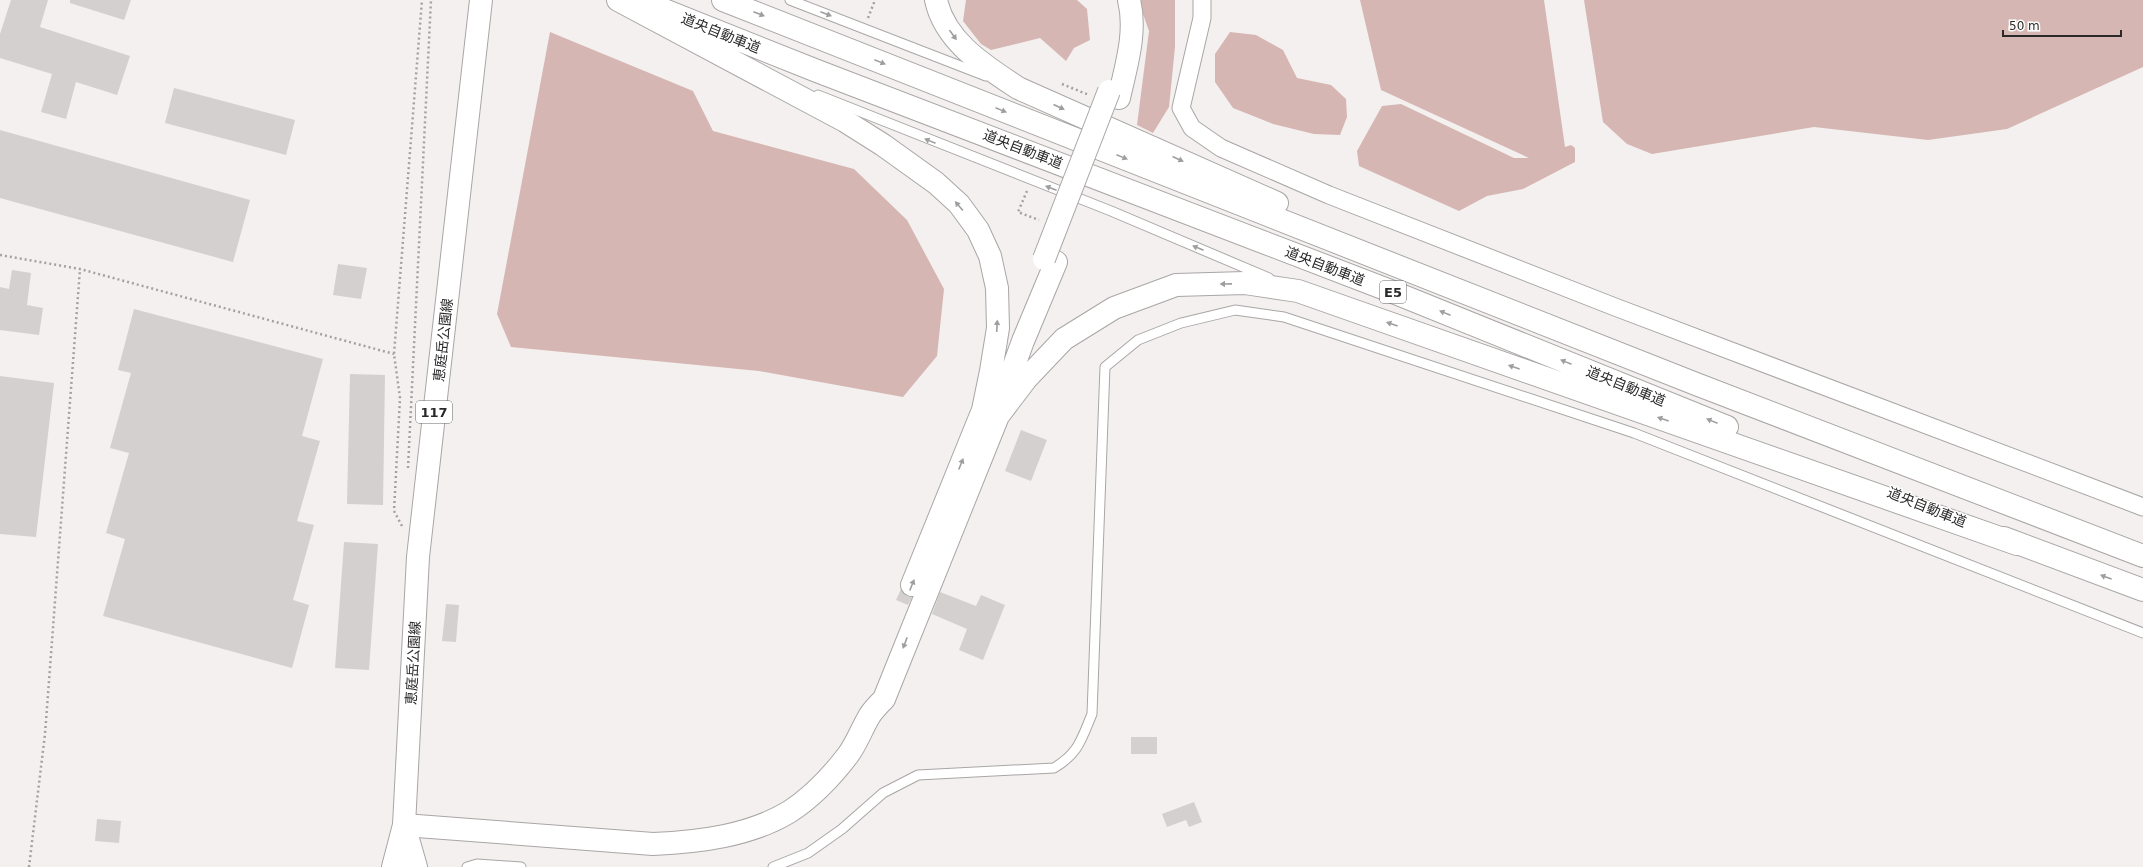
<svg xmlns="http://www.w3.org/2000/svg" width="2143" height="867" viewBox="0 0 2143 867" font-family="'DejaVu Sans','Noto Sans JP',sans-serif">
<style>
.green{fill:#d6b6b2}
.building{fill:#d4d0d0}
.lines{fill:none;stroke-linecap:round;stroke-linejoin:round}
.lane-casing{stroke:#a9a6a5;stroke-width:11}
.street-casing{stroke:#a9a6a5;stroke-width:19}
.primary-casing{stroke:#a9a6a5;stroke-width:24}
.highway-casing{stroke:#a9a6a5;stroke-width:24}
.path{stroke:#a4a1a1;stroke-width:2.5;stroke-dasharray:2 3;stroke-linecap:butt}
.lane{stroke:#fff;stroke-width:9}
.street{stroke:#fff;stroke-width:17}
.primary{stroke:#fff;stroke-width:22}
.highway{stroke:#fff;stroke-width:22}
.highway-bridge-casing{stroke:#a9a6a5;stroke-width:24;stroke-linecap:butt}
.highway-bridge{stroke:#fff;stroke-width:22}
.oneway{fill:#9f9e9e}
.labels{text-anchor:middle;stroke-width:3;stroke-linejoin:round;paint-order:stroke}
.shield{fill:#fff;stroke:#6a6868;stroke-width:1}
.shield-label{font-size:13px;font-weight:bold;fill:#2a2828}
.street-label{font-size:14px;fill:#2a2828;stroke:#fff}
</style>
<rect width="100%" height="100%" fill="#f3f0ef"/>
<!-- green -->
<path class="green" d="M966 0H1077L1087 9 1090 40 1074 48 1066 61 1040 38 991 50 981 44 963 21Z
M1138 0H1175V47L1169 107 1153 133 1137 125 1149 31Z
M1360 0H1544L1565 147 1571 145 1575 148V162L1523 189 1487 196 1459 211 1359 166 1357 151 1382 106 1401 104 1514 158H1529L1381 90Z
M1584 0H2143V67L2007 129 1928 140 1814 127 1652 154 1627 144 1603 122Z
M550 32 693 91 713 131 854 169 907 220 944 289 937 356 903 397 759 371 511 347 497 314Z
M1230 32 1256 35 1283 50 1297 78 1331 85 1346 99 1347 117 1340 135 1314 134 1273 124 1233 108 1215 82V54Z"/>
<!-- building -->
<path class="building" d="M11 0H48L40 27 130 56 117 95 76 82 66 119 41 112 52 74 0 58V34Z
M70 0H131L124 20 70 3Z
M174 88 295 120 286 155 165 123Z
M0 130 250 200 233 262 0 198Z
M338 264 367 268 361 299 333 295Z
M12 270 31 273 27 305 43 308 39 335 0 330V287L9 289Z
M134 309 323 359 302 436 320 441 297 521 314 525 293 600 309 605 292 668 103 616 125 539 106 533 129 453 110 448 131 373 118 370Z
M350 374 385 375 383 505 347 504Z
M0 376 54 383 36 537 0 534Z
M1021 430 1047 440 1031 481 1005 471Z
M344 542 378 544 369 670 335 668Z
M901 589 907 596 912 597 908 605 896 600Z
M940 592 976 606 981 595 1005 605 983 660 959 650 967 629 932 614Z
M446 604 459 605 456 642 442 641Z
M1131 737H1157V754H1131Z
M1194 802 1202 822 1189 827 1186 820 1167 827 1162 814Z
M97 819 121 821 119 843 95 841Z"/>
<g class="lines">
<!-- lane casing -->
<g class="lane-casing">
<path id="lane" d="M790 0 986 76
M818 95 1111 211 1269 278
M467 867 477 864 521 867
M773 867 808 853 842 829 883 793 918 775 1054 768C1079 753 1081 740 1092 714L1105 367 1138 340 1181 323 1235 310 1284 317 1634 433 2143 633"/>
</g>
<!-- street casing -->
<g class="street-casing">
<path id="street" d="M1202 0V18L1181 108 1192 128 1221 148 1329 195 1615 307 2143 507"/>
</g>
<!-- primary casing -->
<g class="primary-casing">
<path id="primary" d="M404 825 416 867
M393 867 404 825 418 557 481 0"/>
</g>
<!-- highway casing -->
<g class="highway-casing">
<path id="highway" d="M618 0 845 121 883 145 936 183 959 204 978 230 990 256 997 288 998 328 991 371 983 410 912 585
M639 0 817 71 1388 290 1727 427
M723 0 1696 384 2143 556
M936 0C945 42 985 66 1018 88L1277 203
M1119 98C1126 66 1137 32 1129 0
M1000 404 1023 341 1056 262
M2004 538 2143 590
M404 825 653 844C699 842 749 836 789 812 811 798 832 776 848 755 857 743 862 728 870 715 874 709 879 704 884 699L998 416 1026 379 1064 339 1114 308 1176 285 1245 283 1298 291 2017 544"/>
</g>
<!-- path -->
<path class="path" d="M868 18 875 0
M1062 84 1089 95
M1027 191 1018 212 1039 220
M0 255 80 269 394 354
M408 468 431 0
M402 526 394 511 400 398 394 354 422 0
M29 867 45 734 80 269"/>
<!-- lane -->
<use href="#lane" class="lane"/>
<!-- street -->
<use href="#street" class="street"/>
<!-- primary -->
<use href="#primary" class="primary"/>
<!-- highway -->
<use href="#highway" class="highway"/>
<!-- highway-bridge casing -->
<g class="highway-bridge-casing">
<path id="highway-bridge" d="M1044 259 1109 91"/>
</g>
<!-- highway-bridge -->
<use href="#highway-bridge" class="highway-bridge"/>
</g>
<!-- one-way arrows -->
<defs><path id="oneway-solid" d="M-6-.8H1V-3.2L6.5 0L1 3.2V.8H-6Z"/></defs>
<g class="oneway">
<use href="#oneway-solid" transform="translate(759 14) rotate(21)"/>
<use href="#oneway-solid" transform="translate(826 14) rotate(21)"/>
<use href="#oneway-solid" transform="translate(953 35) rotate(54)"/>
<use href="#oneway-solid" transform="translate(880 62) rotate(22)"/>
<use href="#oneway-solid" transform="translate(1059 107) rotate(24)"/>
<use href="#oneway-solid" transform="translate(1001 110) rotate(22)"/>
<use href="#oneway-solid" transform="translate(930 141) rotate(-158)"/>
<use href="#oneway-solid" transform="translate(1122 157) rotate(22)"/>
<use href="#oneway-solid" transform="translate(1178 159) rotate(24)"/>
<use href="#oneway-solid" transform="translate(1051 188) rotate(-159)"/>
<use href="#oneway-solid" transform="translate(959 206) rotate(-131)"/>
<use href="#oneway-solid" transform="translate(1198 248) rotate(-157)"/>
<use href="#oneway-solid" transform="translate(1226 284) rotate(179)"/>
<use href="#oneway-solid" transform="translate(1445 313) rotate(-158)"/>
<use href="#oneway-solid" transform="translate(1392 324) rotate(-161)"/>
<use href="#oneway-solid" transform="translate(997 326) rotate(-87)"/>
<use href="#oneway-solid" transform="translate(1566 362) rotate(-158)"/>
<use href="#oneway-solid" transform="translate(1514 367) rotate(-161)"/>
<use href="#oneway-solid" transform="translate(1663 419) rotate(-161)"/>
<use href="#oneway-solid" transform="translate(1712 421) rotate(-158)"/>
<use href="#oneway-solid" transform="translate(961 464) rotate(-68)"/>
<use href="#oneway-solid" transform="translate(2106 577) rotate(-160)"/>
<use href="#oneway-solid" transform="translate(912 585) rotate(-68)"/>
<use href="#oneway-solid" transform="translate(905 643) rotate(111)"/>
</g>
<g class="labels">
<!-- shield labels -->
<g class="shield">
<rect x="1380" y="281" width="26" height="22" rx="3"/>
<rect x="416" y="401" width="36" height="22" rx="3"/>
</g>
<g class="shield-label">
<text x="1393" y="297">E5</text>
<text x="434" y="417">117</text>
</g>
<!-- street labels -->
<g class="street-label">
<text transform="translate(721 33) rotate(22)" y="5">道央自動車道</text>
<text transform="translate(1023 149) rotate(21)" y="5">道央自動車道</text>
<text transform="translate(1325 266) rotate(21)" y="5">道央自動車道</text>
<text transform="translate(443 340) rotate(-84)" y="5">恵庭岳公園線</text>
<text transform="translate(1626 386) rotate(22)" y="5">道央自動車道</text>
<text transform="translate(1927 507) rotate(22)" y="5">道央自動車道</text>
<text transform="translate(413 663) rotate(-87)" y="5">恵庭岳公園線</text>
</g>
</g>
<!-- scale -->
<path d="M2003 30v6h118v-6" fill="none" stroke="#2a2828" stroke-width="2"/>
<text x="2009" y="30" font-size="12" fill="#2a2828" stroke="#ffffff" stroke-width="3" paint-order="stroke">50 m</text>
</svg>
